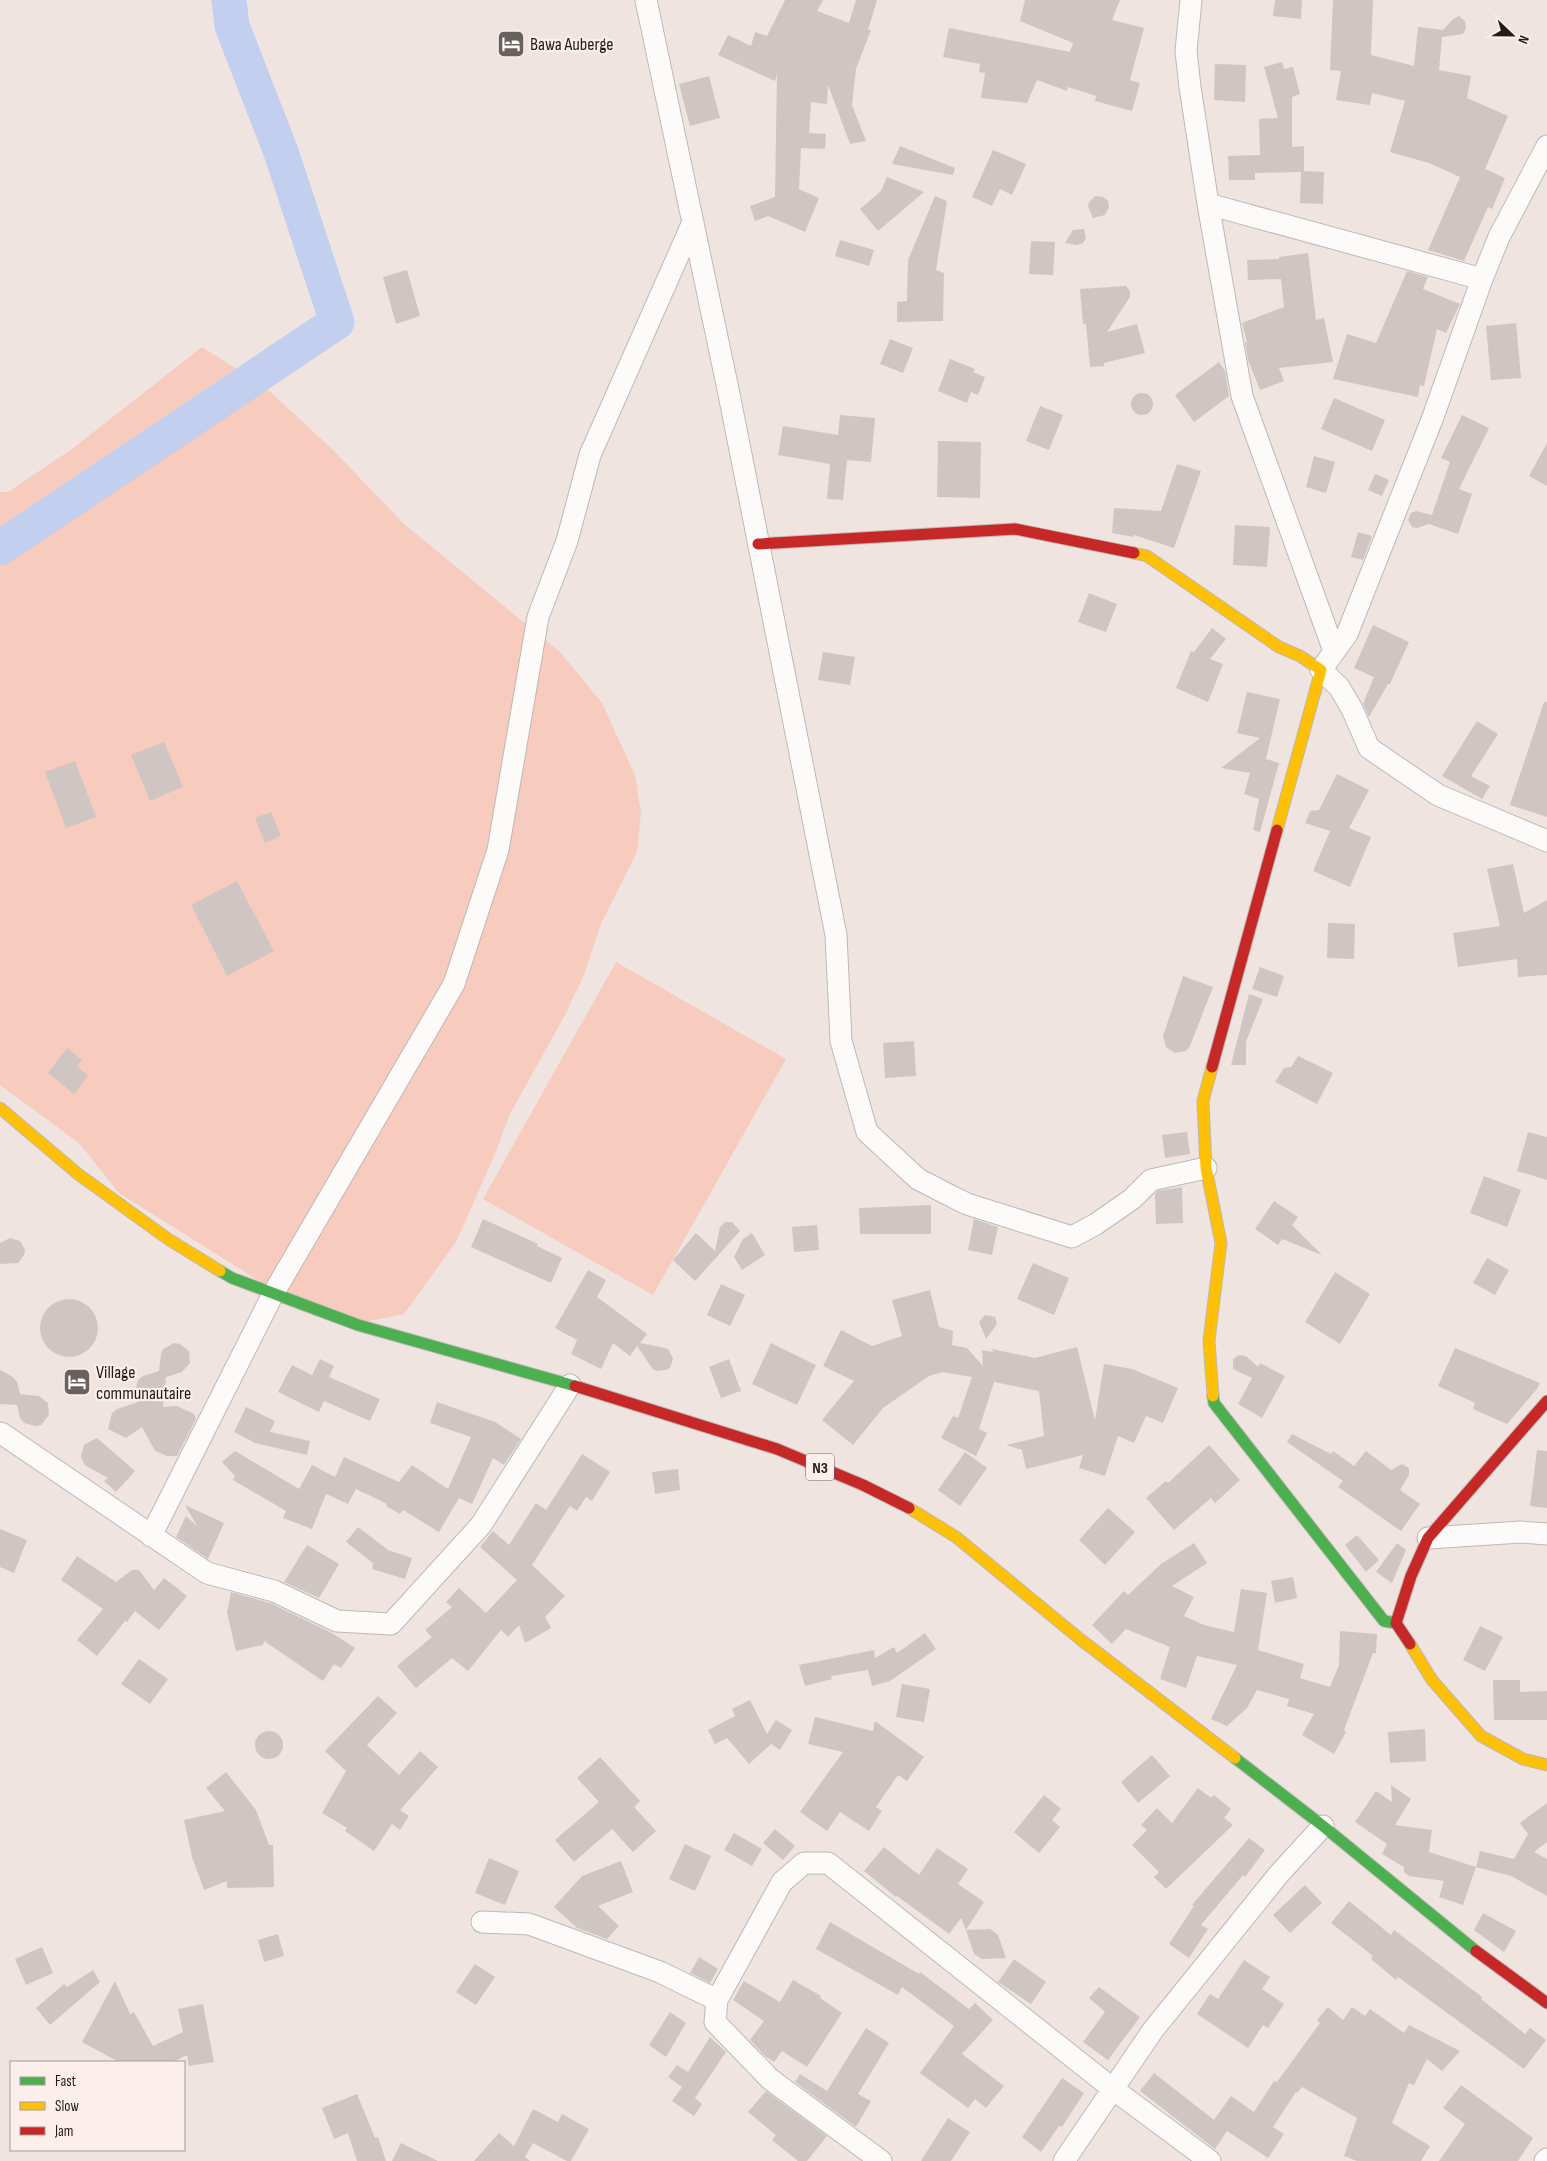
<svg xmlns="http://www.w3.org/2000/svg" width="1547" height="2161" viewBox="0 0 1547 2161" font-family="'Sofia Sans Condensed',sans-serif">
<style>
.green{fill:#f7cbbd}
.lines{fill:none;stroke-linecap:round;stroke-linejoin:round}
.river{stroke:#c2cfef;stroke-width:35}
.building{fill:#cfc6c3}
.street-casing{stroke:#c0b7b3;stroke-width:23}
.fast-casing{stroke:#c0b7b3;stroke-width:13}
.slow-casing{stroke:#c0b7b3;stroke-width:13}
.jam-casing{stroke:#c0b7b3;stroke-width:13}
.street{stroke:#fdfbfa;stroke-width:21}
.fast{stroke:#4caf50;stroke-width:11}
.slow{stroke:#ffc107;stroke-width:11}
.jam{stroke:#c62828;stroke-width:11}
.labels{text-anchor:middle;stroke-width:4.5;stroke-linejoin:round;paint-order:stroke}
.shield{fill:#fcefeb;stroke:#645b58;stroke-width:1}
.shield-label{font-size:16px;font-weight:bold;fill:#231b19}
.poi-label{font-size:18px;fill:#231b19;stroke:#fcefeb;text-anchor:start}
</style>
<rect width="100%" height="100%" fill="#efe4df"/>
<!-- green -->
<path class="green" d="M202 347 265 387 332 449 404 524 561 653 602 703 635 775 641 813 637 852 601 924 583 977 565 1015 510 1114 495 1154 456 1242 404 1314 360 1323 307 1311 119 1193 79 1143 0 1085V492H8L72 449Z
M616 962 786 1059 653 1295 483 1199Z"/>
<g class="lines">
<!-- river -->
<path class="river" d="M0 548 337 322 281 152 232 26 229 0"/>
</g>
<!-- building -->
<path class="building" d="M785 0H823L817 11 849 23 856 0H877L868 30H871L856 69 852 105 866 141 850 144 828 85 827 104 811 102 809 133 826 134 825 149 801 148 799 189 819 198 805 232 768 216 755 221 750 206 775 197 777 73 775 81 718 55 728 35 751 46 755 32 767 36Z
M1025 0H1120L1112 20 1144 28 1130 80 1140 83 1132 111 1095 101 1096 96 1068 87 1067 91 1037 80 1027 103 981 98 985 73 979 72 980 64 943 57 949 28 1070 52 1073 43 1020 21Z
M1275 0H1302L1301 19 1273 16Z
M1333 0H1373L1371 55 1414 66 1418 27 1443 30 1452 20 1459 16 1465 21 1466 28 1463 34 1442 37 1439 70 1471 76 1467 98 1508 116 1485 169 1505 178 1492 209 1488 207 1464 261 1428 250 1460 177 1429 163 1390 152 1405 101 1372 93 1370 105 1336 100 1341 71 1330 70Z
M1282 62 1284 69 1293 67 1300 94 1292 97V147L1304 146V171L1324 172 1323 204 1300 203 1301 172 1255 173V180H1229L1228 156 1260 155 1259 119 1278 118 1264 67Z
M1215 64 1246 65 1245 102 1214 100Z
M709 76 720 118 690 126 679 84Z
M900 146 955 168 953 175 892 164Z
M993 150 1026 164 1012 195 1000 189 992 206 972 197Z
M887 177 924 192 878 231 860 209 881 191Z
M935 196 947 201 936 270 944 273 943 321 897 322V302L907 301 908 260Z
M1095 196 1103 197 1108 201 1109 207 1105 215 1093 218 1088 206 1089 202Z
M1084 229 1086 238 1083 243 1077 245 1065 243 1073 230Z
M840 240 874 250 869 266 835 256Z
M1031 241 1055 242 1053 275 1029 274Z
M1308 253 1316 320 1324 318 1333 362 1279 368 1284 381 1260 390 1248 360 1245 342H1247L1242 323 1284 307 1281 279 1248 280 1247 260 1279 259V257Z
M407 270 420 316 396 324 383 277Z
M1407 271 1428 277 1423 289 1460 304 1446 333 1437 329 1424 386 1420 385 1418 397 1333 379 1347 334 1376 343Z
M1126 286 1130 291V297L1107 332 1137 324 1145 353 1104 363V366L1090 367 1086 324H1083L1080 289Z
M1516 323 1521 378 1491 380 1486 326Z
M890 339 913 348 903 373 880 364Z
M950 359 975 369 973 372 985 377 978 395 971 392 967 403 938 391Z
M1219 362 1225 371 1229 396 1194 422 1175 395Z
M1131 404a11 11 0 1 1 22 0a11 11 0 1 1-22 0Z
M1334 398 1385 420 1372 451 1321 429Z
M1040 406 1063 415 1049 450 1026 441Z
M840 415 875 418 871 462 847 460 843 500 827 499 830 464 778 455 783 426 838 435Z
M1462 415 1489 428 1459 489 1472 494 1458 534 1429 524 1417 528 1412 527 1408 520 1411 513 1416 511 1432 515 1450 462 1441 458Z
M938 441 981 442 980 498 937 497Z
M1547 443V486L1529 476Z
M1314 456 1335 462 1326 493 1306 487Z
M1177 464 1201 471 1174 548 1134 535V537L1112 533 1114 508 1161 511Z
M1375 474 1389 480 1382 496 1368 490Z
M1235 525 1270 527 1267 567 1233 565Z
M1358 532 1372 536 1363 560 1351 557Z
M1089 593 1117 604 1106 632 1078 622Z
M1373 625 1409 642 1390 684H1388L1369 717 1363 704 1374 677 1354 668Z
M1212 628 1226 639 1210 659 1223 664 1208 702 1176 688 1191 651 1194 652Z
M823 652 855 657 850 685 818 680Z
M1247 692 1280 699 1266 759 1279 763 1260 832 1253 830 1259 799 1244 794 1250 773 1221 768 1260 738 1237 733Z
M1544 702H1547V817L1510 805Z
M1477 721 1498 734 1471 776 1490 786 1482 799 1442 776Z
M164 742 183 787 150 801 131 755Z
M75 761 96 817 66 828 45 772Z
M1337 774 1369 790 1349 828 1371 837 1350 887 1313 871 1330 831 1305 823 1310 811 1319 810Z
M271 812 281 836 265 843 255 818Z
M1513 864 1524 913 1547 900V975L1518 977 1517 959 1458 967 1453 933 1500 926 1487 869Z
M237 881 274 951 227 976 191 905Z
M1328 923 1355 924 1354 959 1327 958Z
M1260 967 1284 976 1277 997 1252 989Z
M1183 976 1213 987 1190 1046 1186 1051 1175 1053 1166 1047 1163 1036Z
M1249 994 1263 999 1246 1042V1065H1231Z
M914 1041 916 1076 885 1078 883 1043Z
M67 1048 82 1060 77 1066 88 1076 74 1094 48 1073Z
M1298 1056 1333 1073 1317 1104 1275 1082 1284 1068 1291 1067Z
M1187 1132 1190 1154 1165 1158 1162 1135Z
M1528 1132 1547 1137V1180L1517 1171Z
M1484 1176 1521 1190 1507 1227 1470 1213Z
M1182 1187 1183 1223 1156 1224 1155 1194 1157 1191Z
M1274 1201 1298 1217 1292 1225 1322 1255 1282 1239 1278 1245 1255 1229Z
M931 1205V1234H860L859 1208Z
M483 1219 538 1244 537 1246 562 1258 551 1283 471 1247Z
M974 1219 998 1227 992 1255 968 1250Z
M725 1222H732L740 1231 695 1281 673 1260 696 1233 715 1251 720 1227Z
M817 1225 819 1250 794 1252 792 1227Z
M752 1233 765 1255 742 1270 734 1257 743 1239Z
M10 1238 20 1241 25 1250 24 1255 18 1263 0 1264V1243Z
M1487 1258 1509 1270 1495 1295 1473 1283Z
M1033 1263 1069 1278 1054 1315 1017 1299Z
M588 1270 606 1280 597 1297 647 1334 640 1343 665 1348 669 1350 673 1359 670 1368 666 1370 656 1371 652 1368 637 1346 630 1356 613 1343 601 1369 571 1354 577 1340 555 1328Z
M1335 1272 1370 1294 1340 1344 1305 1322Z
M721 1284 745 1295 730 1326 707 1315Z
M930 1290 939 1327 953 1331 952 1345 967 1348 983 1366 982 1350 993 1352 992 1349 1035 1358 1077 1347 1095 1420 1104 1364 1132 1369 1178 1388 1163 1423 1146 1416 1134 1443 1118 1436 1105 1476 1079 1468 1083 1455 1026 1469 1022 1450 1006 1445 1044 1436 1039 1391 994 1382 979 1429 987 1433 976 1456 941 1438 953 1416 958 1418 972 1377 942 1372 929 1376 883 1408 853 1445 822 1420 854 1381 823 1366 841 1330 872 1346 902 1336 892 1300Z
M40 1328a29 29 0 1 1 58 0a29 29 0 1 1-58 0Z
M985 1315 995 1317 997 1324 986 1339 979 1322Z
M174 1343 180 1344 189 1351 190 1363 182 1372 166 1377 163 1407 177 1406 194 1414 196 1419 177 1456H167L155 1451 142 1427 126 1438 108 1429 112 1413 117 1409 138 1402 135 1391 138 1380 143 1376 159 1371 161 1354 163 1349Z
M771 1343 816 1365 797 1405 752 1384Z
M1455 1348 1540 1383 1537 1389 1507 1424 1473 1409 1475 1403 1438 1386Z
M1239 1355 1246 1356 1258 1367 1260 1363 1285 1376 1262 1418 1238 1404 1252 1378 1233 1369V1359Z
M320 1359 334 1366 329 1377 380 1399 370 1421 324 1401 319 1412 278 1392 292 1365 312 1375Z
M729 1359 741 1391 721 1398 709 1367Z
M0 1370 13 1377 17 1382 20 1394 39 1396 48 1403 49 1415 41 1425 35 1426 24 1423 20 1418 17 1405 0 1404Z
M437 1402 495 1422 521 1439 504 1465 493 1458 472 1504 459 1498 439 1532 403 1510 400 1514 386 1506 387 1504 356 1489 348 1504 326 1494 312 1529 283 1518 286 1511 233 1480 235 1476 222 1462 235 1451 299 1489 312 1465 335 1477 344 1457 399 1482 412 1465 448 1489 471 1437 430 1423Z
M246 1407 275 1421 270 1432 310 1441 307 1455 255 1443 234 1432Z
M1292 1434 1331 1454 1333 1451 1354 1466 1366 1451 1391 1470 1402 1464 1409 1468V1475L1400 1490 1420 1504 1401 1531 1338 1487 1343 1481 1287 1442Z
M97 1438 135 1471 116 1492 104 1481 108 1478 86 1466 83 1462 81 1456 84 1445Z
M1209 1445 1240 1480 1215 1503 1211 1498 1174 1530 1146 1498 1166 1481 1168 1483Z
M1537 1450 1547 1451V1508L1530 1506Z
M965 1452 987 1468 960 1506 938 1490Z
M582 1454 610 1472 592 1501 586 1497 577 1511 570 1506 532 1565 565 1596 545 1617 551 1628 525 1643 519 1625 508 1637 501 1630 468 1671 452 1658 416 1688 397 1666 432 1637 425 1630 452 1607 446 1602 459 1588 486 1613 517 1580 480 1547 493 1531 509 1545 536 1503 546 1510Z
M678 1469 680 1490 655 1494 652 1472Z
M185 1505 224 1523 208 1559 176 1537 186 1516 197 1526Z
M1108 1508 1135 1532 1105 1565 1079 1540Z
M358 1527 388 1550 412 1558 405 1579 372 1569 373 1563 346 1542Z
M0 1529 27 1540 14 1573 0 1567Z
M1357 1535 1379 1560 1366 1572 1345 1545Z
M1194 1543 1207 1563 1172 1586 1194 1597 1184 1616 1204 1625 1234 1632 1241 1589 1267 1593 1258 1650 1304 1664 1300 1678 1330 1687 1339 1665 1340 1631 1377 1634 1376 1653H1373L1344 1730 1346 1732 1334 1754 1302 1735 1314 1714 1287 1706 1289 1699 1257 1690 1247 1708 1227 1726 1211 1719 1237 1665 1197 1656 1186 1688 1160 1679 1170 1647 1126 1629 1112 1644 1092 1625 1124 1591 1128 1595 1161 1564Z
M1397 1543 1406 1550 1392 1583 1376 1572Z
M307 1545 339 1564 319 1598 284 1582Z
M77 1556 116 1582 132 1570H139L154 1590 164 1578 187 1596 159 1630 135 1611 127 1622 125 1621 97 1656 77 1640 103 1609 61 1580Z
M1293 1577 1297 1598 1275 1603 1271 1581Z
M231 1592 270 1603 332 1633 355 1648 341 1668 334 1664 323 1681 264 1641 263 1645 236 1651 227 1613Z
M1480 1626 1503 1637 1485 1671 1463 1660Z
M925 1633 936 1649 890 1681 872 1686 868 1670 831 1676 832 1679 805 1686 799 1665 874 1650 875 1658 894 1647 897 1653Z
M139 1659 168 1679 150 1704 121 1684Z
M1493 1680H1520V1692L1547 1691V1720H1494Z
M902 1684 930 1689 924 1722 896 1717Z
M378 1696 397 1713 367 1745 399 1775 420 1751 438 1767 400 1810 409 1816 400 1830 392 1824 374 1851 345 1831 347 1828 322 1813 346 1771 325 1751Z
M750 1700 767 1734 776 1720 792 1730 780 1750 771 1744 749 1764 727 1738 715 1744 708 1730 735 1716 732 1709Z
M815 1717 873 1731 875 1721 924 1757 907 1781 898 1775 876 1807 882 1811 869 1831 840 1812 827 1831 800 1812 843 1752 808 1744Z
M1425 1729 1426 1761 1390 1763 1388 1732Z
M255 1745a14 14 0 1 1 28 0a14 14 0 1 1-28 0Z
M1152 1755 1170 1776 1138 1803 1121 1782Z
M600 1757 640 1801 634 1807 656 1831 633 1852 612 1829 574 1862 555 1840 599 1802 577 1778Z
M226 1772 256 1810 269 1845H273L274 1887 227 1888V1881L204 1890 192 1857 184 1820 225 1811 206 1788Z
M1391 1785 1411 1799 1395 1825 1432 1830 1429 1852 1476 1867 1463 1905 1439 1897 1444 1881 1409 1876 1404 1872V1867L1382 1854 1387 1844 1355 1822 1376 1791 1392 1802Z
M1198 1788 1211 1798 1214 1795 1231 1809 1224 1818 1233 1825 1166 1889 1154 1877 1159 1872 1132 1845 1147 1830 1141 1825 1157 1808 1172 1823Z
M1044 1795 1061 1809 1052 1820 1060 1827 1039 1853 1014 1832Z
M1547 1803V1842L1534 1852 1547 1859V1896L1511 1876 1476 1867 1480 1851 1514 1859 1528 1834 1520 1823Z
M775 1829 795 1846 783 1860 763 1843Z
M734 1833 762 1849 752 1866 724 1850Z
M1249 1838 1265 1850 1245 1877 1243 1875 1201 1925 1208 1929 1189 1958 1169 1944 1194 1906 1192 1905Z
M685 1844 711 1856 695 1891 669 1879Z
M884 1847 919 1875 937 1848 968 1869 958 1884 984 1902 966 1930 961 1918 949 1934 897 1896 896 1897 864 1871Z
M489 1858 519 1871 505 1905 475 1893Z
M621 1861 633 1892 598 1906 619 1926 607 1939 577 1928 554 1907 582 1876Z
M1305 1885 1322 1903 1290 1933 1273 1915Z
M1349 1901 1391 1935 1394 1930 1482 1997 1481 1999 1525 2034 1530 2028 1546 2040 1524 2069 1398 1977 1396 1980 1371 1959 1373 1956 1331 1923Z
M1483 1913 1516 1931 1504 1952 1474 1930Z
M830 1922 919 1974 920 1972 969 2009 975 2003 993 2020 962 2054 1004 2086 986 2108 975 2099 968 2108 920 2073 954 2026 902 1987 898 1995 816 1949Z
M990 1929 998 1935 1006 1958 982 1959 974 1954 966 1930Z
M278 1934 284 1956 264 1962 258 1940Z
M42 1947 53 1973 26 1985 15 1959Z
M699 1957 718 1969 710 1983 690 1973Z
M1014 1959 1046 1982 1031 2004 998 1982Z
M1244 1960 1270 1977 1262 1989 1284 2004 1268 2028 1263 2025 1248 2048 1197 2014 1210 1994 1218 1999Z
M475 1964 495 1977 476 2005 456 1992Z
M93 1970 100 1982 50 2025 36 2008 64 1984 67 1987Z
M793 1980 821 1996 820 1998 842 2013 807 2067 782 2051 774 2062 765 2056 750 2040 764 2021 733 2000 744 1981 780 2002Z
M115 1981 130 2014 134 2012 153 2046 183 2032 178 2009 203 2004 214 2062 189 2066 187 2055 173 2062H119L82 2042Z
M1099 1987 1140 2017 1108 2060 1083 2042 1105 2012 1089 1998Z
M1328 2007 1343 2020 1352 2007 1365 2016 1370 2009 1404 2033 1409 2025 1460 2051 1442 2071 1427 2059 1414 2085 1409 2083 1392 2123 1430 2146 1421 2161H1357L1344 2156 1357 2118 1302 2087 1297 2093 1296 2092 1273 2127 1284 2134 1268 2158 1227 2131 1215 2149 1140 2091 1154 2073 1214 2120 1231 2096 1254 2112 1274 2081 1277 2082 1320 2023 1317 2020Z
M670 2012 686 2023 666 2057 649 2045Z
M866 2028 889 2043 858 2094 871 2101 856 2127 795 2082 800 2074 827 2091Z
M710 2037 726 2052 695 2098 702 2104 694 2116 672 2101 682 2087 668 2077 677 2065 688 2072Z
M1062 2078 1084 2093 1062 2127 1059 2126 1041 2152 1022 2137Z
M1461 2085 1533 2138 1518 2161H1439L1465 2124 1443 2108Z
M766 2091 827 2136 807 2161H798L772 2140 776 2135 748 2112Z
M357 2094 375 2138 378 2137 386 2161H357L348 2133 334 2139 322 2108Z
M533 2109 558 2122 562 2114 589 2129 571 2161H567L533 2143 525 2157 530 2161H474L499 2133 514 2146Z
M948 2118 970 2132 951 2161H921Z
M401 2143 438 2161H392Z"/>
<g class="lines">
<!-- street casing -->
<g class="street-casing">
<path id="street" d="M646 0 729 394 836 935 841 1041 867 1132 918 1179 947 1194 967 1204 1072 1237 1096 1224 1132 1199 1151 1180 1206 1168
M1191 0 1186 51 1190 87 1208 204 1242 396 1334 651
M1547 146 1499 237 1482 279 1433 417 1347 634 1321 670 1339 687 1352 709 1369 748 1438 795 1547 841
M1208 204 1482 279
M1 1433 207 1573 274 1591 337 1621 391 1624 481 1525 570 1385
M151 1536 273 1294 454 984 498 850 538 617 567 541 590 455 693 222
M1428 1538 1521 1532 1547 1534
M482 1922 529 1924 660 1972 717 2000
M881 2161 770 2079 715 2022 717 2000 782 1882 804 1863H828L1113 2089 1210 2161
M1064 2161 1153 2030 1279 1874 1323 1826
M1545 2161 1547 2159"/>
</g>
<!-- fast casing -->
<g class="fast-casing">
<path id="fast" d="M220 1271 232 1278 358 1325 575 1386
M1213 1396 1214 1403 1384 1621 1396 1623
M1235 1758 1323 1826 1476 1951"/>
</g>
<!-- slow casing -->
<g class="slow-casing">
<path id="slow" d="M1134 553 1147 556 1279 647 1300 656 1321 670 1277 830
M1212 1067 1203 1101 1206 1168 1221 1243 1209 1341 1213 1396
M0 1108 78 1174 168 1239 220 1271
M909 1508 956 1537 1080 1639 1235 1758
M1410 1644 1432 1680 1481 1736 1523 1759 1547 1765"/>
</g>
<!-- jam casing -->
<g class="jam-casing">
<path id="jam" d="M758 544 1015 529 1134 553
M1212 1067 1277 830
M575 1386 777 1449 863 1485 909 1508
M1410 1644 1396 1623 1411 1576 1428 1538 1547 1401
M1476 1951 1547 2003"/>
</g>
<!-- street -->
<use href="#street" class="street"/>
<!-- fast -->
<use href="#fast" class="fast"/>
<!-- slow -->
<use href="#slow" class="slow"/>
<!-- jam -->
<use href="#jam" class="jam"/>
</g>
<!-- icons -->
<defs>
<g id="hotel-square" transform="scale(1.4375)"><rect x="-9" y="-9" width="18" height="18" rx="4" fill="#6a615e" stroke="#fcefeb"/><path d="M-6-4.5h1.5V1H6V5H4.5V3h-9V5H-6ZM-4 0a1.8 1.8 0 1 1 3.6 0ZM.5 0V-2.5h3Q6-2.5 6 0Z" fill="#fff"/></g>
</defs>
<g fill-rule="evenodd">
<use href="#hotel-square" x="511" y="44"/>
<use href="#hotel-square" x="77" y="1382"/>
</g>
<g class="labels">
<!-- shield labels -->
<rect class="shield" x="806" y="1453.5" width="28" height="27" rx="4"/>
<g class="shield-label">
<text x="820" y="1473">N3</text>
</g>
<!-- poi labels -->
<g class="poi-label">
<text x="530" y="50">Bawa Auberge</text>
<text x="96" y="1378">Village<tspan x="96" dy="21">communautaire</tspan></text>
</g>
</g>
<!-- legend -->
<rect x="10" y="2061" width="175" height="90" fill="#fcefeb" stroke="#a59a97"/>
<rect x="20" y="2077" width="25" height="8" fill="#4caf50" stroke="#a59a97"/>
<text x="55" y="2086" font-size="15" fill="#231b19">Fast</text>
<rect x="20" y="2102" width="25" height="8" fill="#ffc107" stroke="#a59a97"/>
<text x="55" y="2111" font-size="15" fill="#231b19">Slow</text>
<rect x="20" y="2127" width="25" height="8" fill="#c62828" stroke="#a59a97"/>
<text x="55" y="2136" font-size="15" fill="#231b19">Jam</text>
<!-- north arrow -->
<g transform="translate(1512 35) rotate(112)" stroke="#fcefeb" stroke-width="4" paint-order="stroke">
<path d="M0-4L9 19L0 12L-9 19Z" fill="#231b19"/>
<text y="-8" font-size="14" font-weight="bold" text-anchor="middle" fill="#231b19">N</text>
</g>
</svg>
